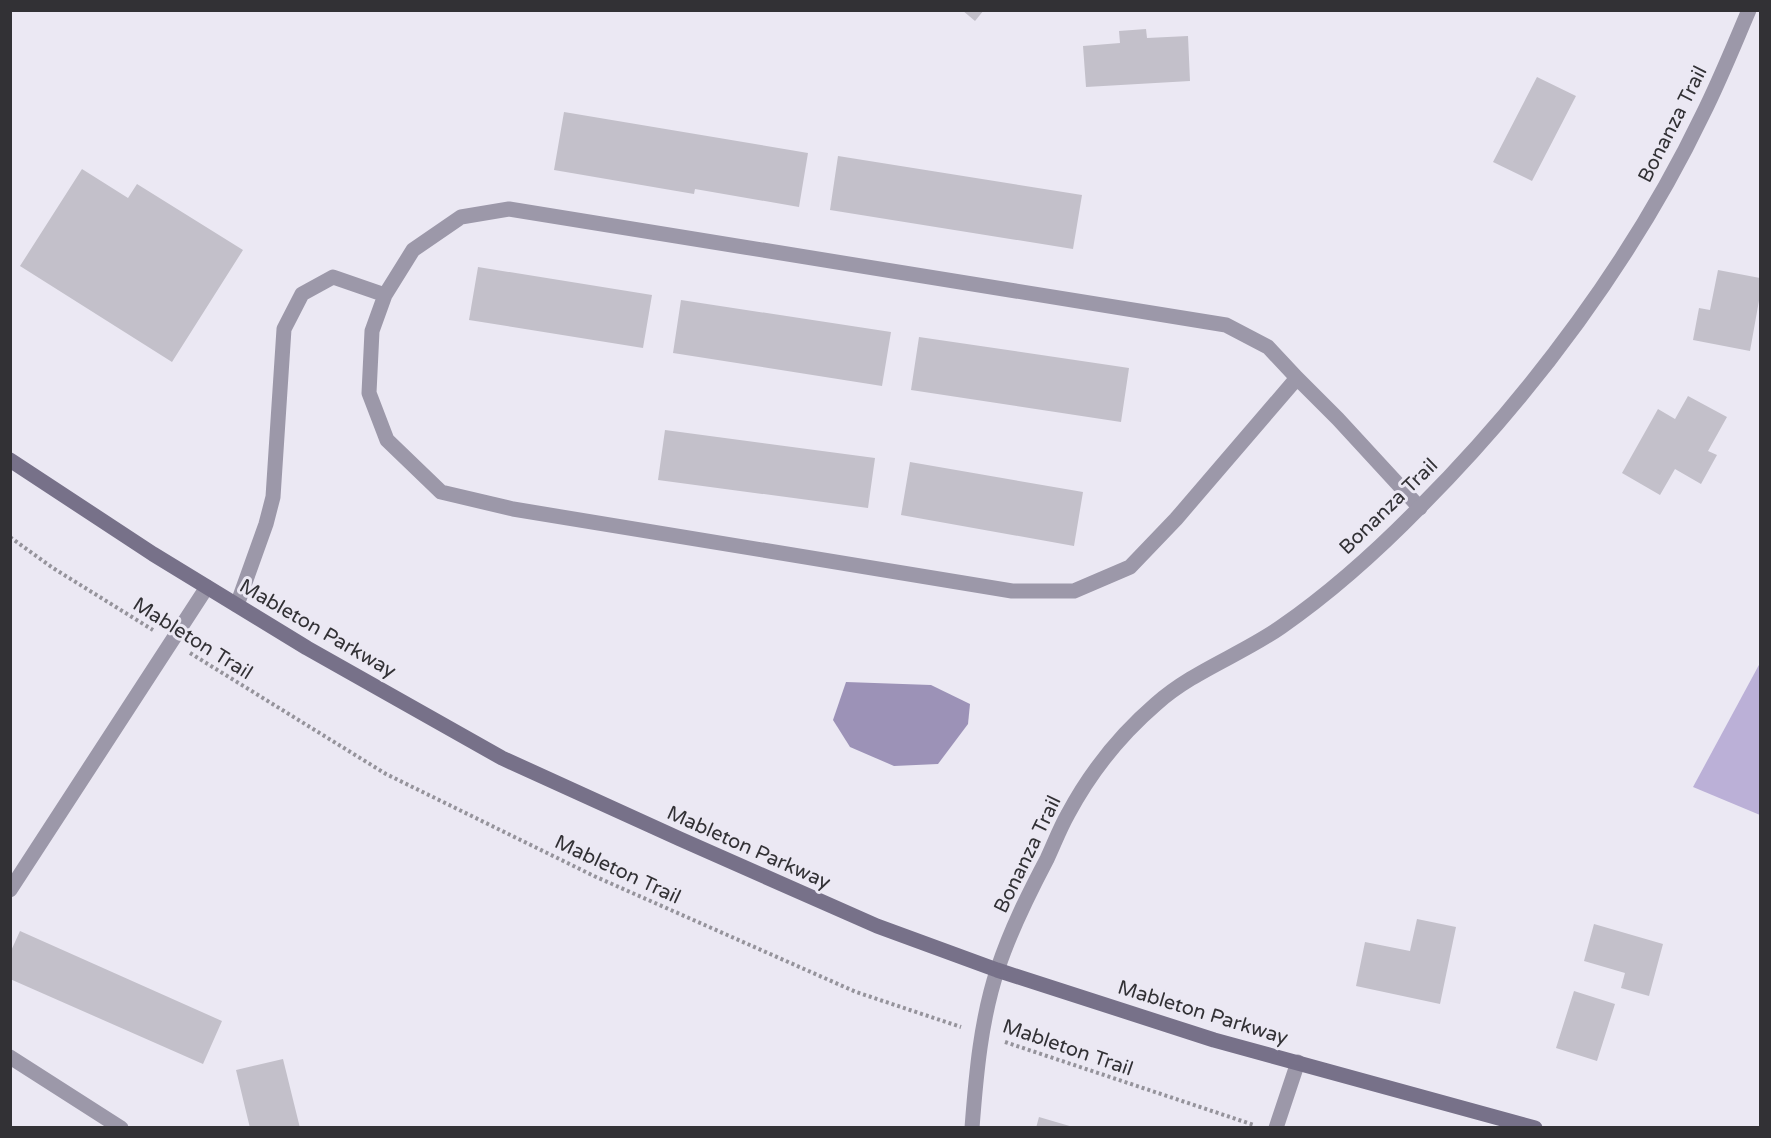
<svg xmlns="http://www.w3.org/2000/svg" width="1771" height="1138" viewBox="0 0 1771 1138" font-family="'Varela Round',sans-serif">
<style>
.forest{fill:#bbb0d7}
.water{fill:#9c92b7}
.building{fill:#c3c0ca}
.lines{fill:none;stroke-linecap:round;stroke-linejoin:round}
.path{stroke:#95939b;stroke-width:4;stroke-dasharray:3 3;stroke-linecap:butt}
.lane{stroke:#9c98a9;stroke-width:15}
.street{stroke:#9c98a9;stroke-width:15}
.secondary{stroke:#777189;stroke-width:15}
.labels{text-anchor:middle;stroke-width:6;stroke-linejoin:round;paint-order:stroke}
.street-label{font-size:20px;fill:#323135;stroke:#ebe8f3}
</style>
<rect width="100%" height="100%" fill="#ebe8f3"/>
<!-- forest -->
<path class="forest" d="M1760 663V815L1693 787Z"/>
<!-- water -->
<path class="water" d="M846 682 931 685 970 704 968 724 938 764 894 766 850 747 833 720Z"/>
<!-- building -->
<path class="building" d="M962 10H984L975 21Z
M1146 29 1147 38 1188 36 1190 81 1086 87 1083 46 1120 43 1119 31Z
M1537 77 1576 96 1532 181 1493 162Z
M564 112 808 153 799 207 695 189 694 194 554 170Z
M838 156 1082 195 1073 249 830 210Z
M82 169 128 198 137 184 243 250 172 362 20 266Z
M478 267 652 295 643 348 469 320Z
M1718 270 1760 278V295L1750 351 1693 340 1699 308 1710 310Z
M681 300 891 332 882 386 673 353Z
M919 337 1129 368 1121 422 911 390Z
M1688 396 1727 417 1708 451 1717 455 1701 484 1675 469 1660 495 1622 473 1658 409 1675 419Z
M665 430 875 458 868 508 658 480Z
M910 462 1083 492 1074 546 901 515Z
M1417 919 1456 927 1440 1004 1356 986 1365 942 1410 951Z
M1594 924 1663 944 1649 996 1621 988 1625 973 1584 961Z
M20 931 222 1021 203 1064 10 979V953Z
M1574 991 1615 1004 1597 1061 1556 1048Z
M283 1059 300 1128H250L236 1070Z
M1039 1117 1073 1127V1128H1036Z"/>
<g class="lines">
<!-- path -->
<path class="path" d="M10 537 53 568 153 630
M190 653 386 774 594 876 856 992 961 1027
M1005 1042 1254 1125"/>
<!-- lane -->
<path class="lane" d="M385 295 413 250 461 217 509 209 1226 325 1268 347 1297 378
M237 605 266 524 273 497 284 329 302 294 333 277 385 295 372 331 369 393 387 440 441 492 513 509 1012 591H1074L1130 567 1176 519 1297 378 1338 419 1420 508
M1276 1128 1298 1062"/>
<!-- street -->
<path class="street" d="M10 890 207 587
M10 1057 121 1128
M972 1128C976 1075 981 1018 998 968 1011 929 1028 895 1047 859 1054 844 1060 828 1068 814 1090 773 1120 735 1156 704 1193 671 1241 655 1281 627 1330 593 1379 549 1420 507 1532 395 1635 256 1703 114 1720 80 1734 45 1749 10"/>
<!-- secondary -->
<path class="secondary" d="M10 460 153 554 307 648 502 758 680 839 877 926 997 970 1214 1040 1535 1128"/>
</g>
<g class="labels">
<!-- street labels -->
<g class="street-label">
<text transform="translate(1672 124) rotate(-63)" y="7">Bonanza Trail</text>
<text transform="translate(1388 506) rotate(-44)" y="7">Bonanza Trail</text>
<text transform="translate(318 628) rotate(30)" y="7">Mableton Parkway</text>
<text transform="translate(193 638) rotate(32)" y="7">Mableton Trail</text>
<text transform="translate(749 847) rotate(24)" y="7">Mableton Parkway</text>
<text transform="translate(1027 854) rotate(-64)" y="7">Bonanza Trail</text>
<text transform="translate(618 869) rotate(25)" y="7">Mableton Trail</text>
<text transform="translate(1203 1012) rotate(17)" y="7">Mableton Parkway</text>
<text transform="translate(1068 1047) rotate(19)" y="7">Mableton Trail</text>
</g>
</g>
<!-- border -->
<rect width="1771" height="1138" fill="none" stroke="#323135" stroke-width="24"/>
</svg>
